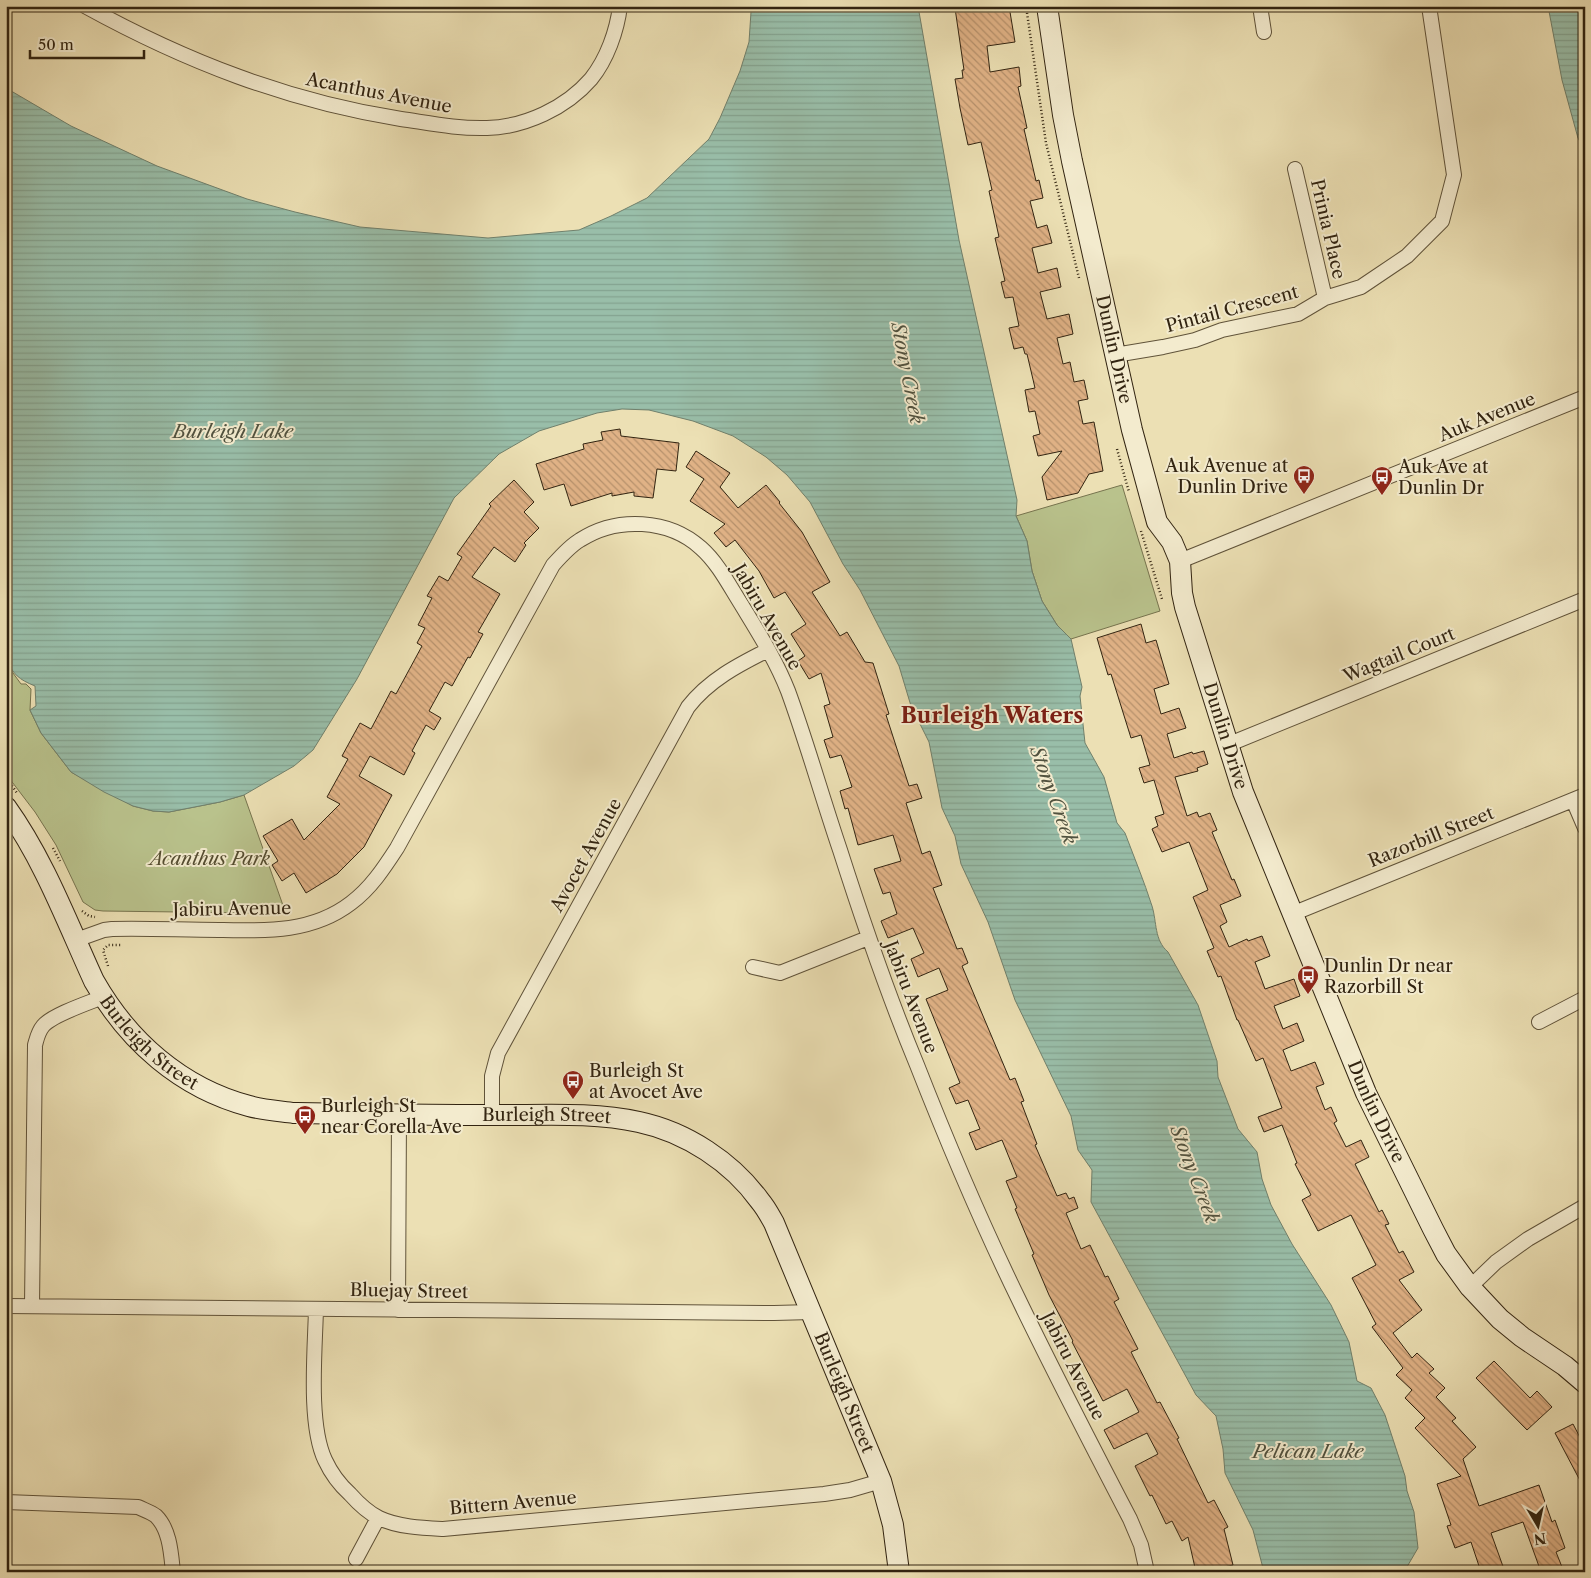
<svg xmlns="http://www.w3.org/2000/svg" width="1591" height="1578" viewBox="0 0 1591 1578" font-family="'Libre Caslon Text',serif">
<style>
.park{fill:#b9c28c;stroke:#76734e}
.water{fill:url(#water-rules);stroke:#70806c}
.building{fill:url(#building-back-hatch);stroke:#322411}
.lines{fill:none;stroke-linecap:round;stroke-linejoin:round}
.street-casing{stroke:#60533a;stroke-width:16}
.secondary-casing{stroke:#322411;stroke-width:22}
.path{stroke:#322411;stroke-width:2.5;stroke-dasharray:1 2.5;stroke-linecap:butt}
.street{stroke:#f3ebce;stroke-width:14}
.secondary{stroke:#f3ebce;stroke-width:20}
.labels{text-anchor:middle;stroke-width:4;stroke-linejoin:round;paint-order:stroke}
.street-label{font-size:18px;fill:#322411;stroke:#f3ebce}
.poi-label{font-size:18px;fill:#322411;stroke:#f3ebce;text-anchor:start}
.park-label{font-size:18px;font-style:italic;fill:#544c30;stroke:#f3ebce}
.water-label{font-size:19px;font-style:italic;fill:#51523f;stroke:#f3ebce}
.district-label{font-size:22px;font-weight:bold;fill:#7a1f14;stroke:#f3ebce}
</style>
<defs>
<pattern id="water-rules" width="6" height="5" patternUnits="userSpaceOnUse" patternTransform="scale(1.25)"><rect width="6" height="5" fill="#99bea9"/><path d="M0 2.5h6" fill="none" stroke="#84a390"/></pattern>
<pattern id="building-back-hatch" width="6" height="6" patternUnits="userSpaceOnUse" patternTransform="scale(1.25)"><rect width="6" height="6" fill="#e0b286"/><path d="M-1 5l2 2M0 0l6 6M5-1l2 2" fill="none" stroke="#b6916c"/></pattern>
</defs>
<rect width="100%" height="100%" fill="#ece0b4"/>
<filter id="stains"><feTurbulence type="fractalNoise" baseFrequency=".004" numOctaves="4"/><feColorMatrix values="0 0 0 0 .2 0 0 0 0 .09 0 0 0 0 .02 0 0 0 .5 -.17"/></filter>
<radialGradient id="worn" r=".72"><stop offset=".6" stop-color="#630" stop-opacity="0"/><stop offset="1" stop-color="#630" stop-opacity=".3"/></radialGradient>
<!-- park -->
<path class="park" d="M1122 485 1160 611 1071 639 1057 625 1042 601 1032 571 1027 541 1016 516Z
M6 659 13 673 21 684H26L31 689 30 710 41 733 71 772 133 806 153 811 169 812 220 802 244 795 285 911 257 913 103 911 95 910 83 902 56 845 35 812 6 774Z"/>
<!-- water -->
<path class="water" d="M754 6H918L959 240 1017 500 1016 516 1027 541 1032 571 1042 601 1057 625 1071 639 1082 687 1080 696 1085 743 1104 777 1117 823 1125 833C1134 857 1144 881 1152 906 1157 922 1154 940 1168 952L1198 1005 1217 1061 1218 1077 1238 1129 1257 1152 1262 1179 1271 1205 1292 1244 1331 1305 1349 1342 1357 1381 1371 1388 1385 1415 1405 1476 1407 1491 1414 1512 1418 1548 1404 1572H1264L1253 1530 1225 1473 1223 1449 1216 1416 1196 1395 1091 1202 1092 1170 1078 1150 1071 1116 1015 1000 988 922 961 864 955 836 942 808 929 742 911 706 899 666 860 590 843 564 810 502 787 475 766 457 733 436 693 421 649 410 622 409 597 413 539 431 499 454 454 498 357 679 313 750 294 766 244 795 220 802 169 812 153 811 133 806 104 792 71 772 41 733 30 710 36 706 35 686C18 679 14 675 6 659V88L71 126 157 166 247 199 295 212 360 227 488 238 579 230 611 216 647 198 709 139 720 118 740 71 749 42 751 12Z
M1548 6H1585V151L1578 138 1562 80Z"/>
<!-- building -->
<path class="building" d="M965 6H1009L1015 42 987 46 990 72 1019 67 1021 86 1018 87 1027 128 1024 129 1036 181 1039 180 1043 198 1030 201 1037 228 1047 225 1052 243 1032 248 1038 273 1057 268 1061 287 1040 292 1047 319 1069 314 1073 334 1057 338 1063 364 1070 362 1074 382 1084 380 1088 399 1078 401 1083 424 1094 422 1103 471 1089 474 1078 493 1047 500 1042 477 1062 451 1038 456 1033 436 1040 434 1035 411 1029 412 1025 390 1035 388 1027 354H1025L1023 347 1014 349 1009 328 1019 326 1013 297 1005 298 1001 282 1005 281 995 238 999 237 989 191 992 190 981 142 968 145 960 108 955 79 963 78 962 70H964L955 8Z
M620 429 621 436 679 443 676 471 657 469 653 498 634 496V492L612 496V493L571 506 564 484 544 490 536 464 584 449 583 444 603 440 601 432Z
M696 451 730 473 720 487 738 508 766 485 780 502 779 503 802 532 830 582 812 592 840 636 847 632 865 662 873 663 889 714 886 715 909 786 917 784 922 798 906 803 922 854 930 851 942 885 933 888 957 949 962 948 968 963 962 966 1010 1080 1015 1078 1024 1101 1021 1102 1037 1144 1035 1145 1057 1196 1066 1193 1069 1199 1074 1197 1078 1208 1066 1213 1081 1249 1090 1245 1105 1277 1108 1276 1119 1299 1114 1302 1138 1349 1131 1352 1157 1403 1160 1402 1179 1438 1177 1439 1208 1503 1214 1500 1228 1527 1224 1529 1233 1565 1215 1569 1216 1572H1196L1188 1537 1182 1541 1172 1521 1166 1524 1152 1495 1150 1496 1135 1466 1158 1454 1147 1433 1114 1449 1104 1430 1139 1412 1127 1389 1103 1401 1072 1342 1073 1341 1049 1295 1032 1255 1034 1254 1015 1209 1017 1208 1006 1181 1017 1177 1002 1140 976 1150 969 1133 980 1129 968 1100 956 1104 949 1088 960 1083 926 999 948 990 939 968 918 977 911 959 924 953 913 928 888 938 881 921 897 914 890 892 883 894 874 869 901 861 893 835 858 845 848 808 845 809 840 791 852 787 843 760 841 755 830 758 824 740 833 737 824 706 830 704 821 673 809 679 798 661 805 656 791 634 806 624 785 592 774 598 759 571 735 540 726 547 714 533 725 524 690 501 704 479 686 467Z
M514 480 534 502 524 512 539 528 524 543 526 545 515 562 494 547 472 577 500 594 478 632 483 634 470 658 468 657 452 686 445 682 429 711 441 718 434 730 426 725 412 751 415 753 404 775 370 756 359 776 392 795 364 847 337 874 306 893 294 873 282 881 272 865 278 861 263 836 292 819 304 840 340 804 327 797 348 759 342 756 360 723 371 729 391 691 396 694 422 646 417 643 425 628 418 625 432 598 427 596 439 576 448 581 462 557 457 554 491 506 489 504Z
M1141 624 1146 643 1156 640 1169 684 1154 689 1161 714 1179 708 1186 728 1167 734 1174 758 1192 752 1193 754 1204 751 1208 764 1197 768 1198 771 1175 777 1187 816 1197 812 1199 817 1210 813 1217 830 1212 832 1232 880 1234 879 1241 896 1220 905 1227 922 1220 926 1229 947 1247 939 1248 941 1262 936 1270 956 1255 962 1265 989 1294 979 1300 996 1274 1006 1283 1029 1297 1023 1304 1041 1283 1050 1291 1071 1315 1062 1324 1084 1316 1087 1325 1110 1331 1107 1337 1121 1334 1123 1346 1147 1361 1140 1369 1157 1355 1164 1379 1212 1382 1210 1389 1224 1385 1225 1399 1253 1403 1251 1414 1272 1399 1280 1422 1310 1393 1333 1412 1358 1417 1353 1434 1369 1429 1373 1445 1388 1436 1397 1456 1418 1452 1421 1476 1447 1463 1459 1479 1506 1539 1485 1552 1522 1555 1520 1565 1548 1556 1552 1564 1572H1541L1523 1522 1491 1533 1505 1572H1481L1471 1542 1455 1548 1447 1526 1451 1525 1437 1484 1461 1476 1415 1428 1425 1418 1405 1398 1412 1390 1396 1375 1403 1368 1372 1327 1376 1324 1352 1278 1376 1265 1351 1215 1318 1231 1302 1200 1311 1195 1295 1164 1297 1163 1282 1125 1264 1132 1258 1117 1282 1108 1263 1058 1256 1061 1238 1020H1237L1221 976 1218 977 1207 951 1214 948 1193 897 1208 890 1189 842 1162 852 1152 829 1158 826 1155 817 1164 814 1154 780 1144 783 1139 768 1150 765 1141 735 1131 738 1111 674 1108 675 1097 638Z
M1494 1361 1530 1398 1537 1391 1552 1407 1527 1430 1476 1378Z
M1573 1424 1585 1447V1490L1555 1433Z"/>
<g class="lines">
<!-- street casing -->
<g class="street-casing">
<path id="street" d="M85 6C185 61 287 101 401 119 429 123 458 129 487 128 525 127 566 108 591 79 607 59 617 31 620 6
M1260 6 1264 32
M1295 169 1325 298
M1115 355 1163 347 1195 340 1222 330 1298 314 1325 298 1361 287 1407 256 1442 221 1454 175 1429 6
M1180 561 1585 397
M1227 745 1585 599
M1573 800 1585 828
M1292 914 1585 795
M76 940 104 930 112 929C147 928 183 930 219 930 265 931 312 933 351 903 371 888 384 868 397 848L553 565C561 556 570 546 580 540 617 516 669 519 701 548 718 563 729 585 741 604 758 632 776 660 788 691 807 743 822 797 840 850 863 922 888 995 917 1065 948 1144 981 1222 1018 1298 1054 1373 1092 1446 1130 1519L1141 1545 1147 1572
M753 967 780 973 868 938
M1539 1022 1585 998
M492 1115V1076L498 1053 688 707C709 680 738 665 768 650
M1470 1287 1496 1262 1528 1239 1585 1206
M6 1306 774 1313 812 1312
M32 1306 35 1045C37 1038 38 1032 43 1026 52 1015 88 1003 103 997
M316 1309C315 1350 308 1424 325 1460 331 1473 340 1485 350 1494 358 1503 369 1513 379 1518 398 1527 422 1528 443 1529L824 1494 850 1490 881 1481
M398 1310 399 1114
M6 1502 138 1507C144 1510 151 1512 156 1516 170 1530 171 1553 173 1572
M356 1559 378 1518"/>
</g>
<!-- secondary casing -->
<g class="secondary-casing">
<g id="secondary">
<path id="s1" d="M1047 6 1063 115 1072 161 1132 430 1157 522 1172 542 1180 561 1182 593 1185 607 1243 792 1366 1093 1433 1229 1446 1254 1470 1287 1500 1319 1522 1337 1565 1366 1585 1383"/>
<path id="s2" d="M6 807C44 860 67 922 94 981 128 1041 181 1088 249 1106 263 1110 279 1111 294 1113 358 1114 421 1115 484 1115 534 1116 590 1111 639 1122 686 1132 732 1162 760 1201 766 1208 770 1216 774 1223L881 1481 893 1525 899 1572"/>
</g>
</g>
<!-- path -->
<path class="path" d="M1026 6 1046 143 1079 278
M1117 449 1129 492
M1141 531 1162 599
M6 777 17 793
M53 848 60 861
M82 911 89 916 95 917
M108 966 103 950 108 945H122"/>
<!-- street -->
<use href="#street" class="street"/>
<!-- secondary -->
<use href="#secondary" class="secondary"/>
</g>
<!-- icons -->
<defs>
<g id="bus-pin" transform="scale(1.125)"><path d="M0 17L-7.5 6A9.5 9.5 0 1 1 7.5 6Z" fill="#8f2418" stroke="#f3ebce"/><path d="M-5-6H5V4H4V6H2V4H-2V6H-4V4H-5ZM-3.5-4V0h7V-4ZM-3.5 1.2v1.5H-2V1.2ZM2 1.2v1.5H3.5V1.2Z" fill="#fff"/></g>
</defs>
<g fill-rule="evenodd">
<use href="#bus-pin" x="1304" y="476"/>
<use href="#bus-pin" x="1382" y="477"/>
<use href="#bus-pin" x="1308" y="976"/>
<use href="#bus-pin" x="573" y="1081"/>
<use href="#bus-pin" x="305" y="1116"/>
</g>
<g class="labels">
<!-- street labels -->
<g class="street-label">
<text transform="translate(379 93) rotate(11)" y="6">Acanthus Avenue</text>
<text transform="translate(1328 229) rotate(77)" y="6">Prinia Place</text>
<text transform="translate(1232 309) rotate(-15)" y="6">Pintail Crescent</text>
<text dy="6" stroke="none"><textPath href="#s1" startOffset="350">Dunlin Drive</textPath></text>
<text transform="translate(1487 417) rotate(-22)" y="6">Auk Avenue</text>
<text transform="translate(767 617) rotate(60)" y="6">Jabiru Avenue</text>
<text transform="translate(1399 655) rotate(-22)" y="6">Wagtail Court</text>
<text dy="6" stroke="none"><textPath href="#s1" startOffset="755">Dunlin Drive</textPath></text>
<text transform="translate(1431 837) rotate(-22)" y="6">Razorbill Street</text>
<text transform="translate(586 855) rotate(-61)" y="6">Avocet Avenue</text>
<text transform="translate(232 909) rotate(-1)" y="6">Jabiru Avenue</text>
<text transform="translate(911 997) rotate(69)" y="6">Jabiru Avenue</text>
<text dy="6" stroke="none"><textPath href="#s2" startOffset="279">Burleigh Street</textPath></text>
<text dy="6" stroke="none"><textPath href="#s1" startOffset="1160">Dunlin Drive</textPath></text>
<text dy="6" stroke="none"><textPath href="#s2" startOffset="698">Burleigh Street</textPath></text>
<text transform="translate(409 1291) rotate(1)" y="6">Bluejay Street</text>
<text transform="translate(1073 1366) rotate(63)" y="6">Jabiru Avenue</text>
<text dy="6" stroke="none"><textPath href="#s2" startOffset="1148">Burleigh Street</textPath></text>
<text transform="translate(513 1503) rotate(-5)" y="6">Bittern Avenue</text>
</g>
<!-- poi labels -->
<g class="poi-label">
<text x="1288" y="472" text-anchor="end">Auk Avenue at<tspan x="1288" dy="21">Dunlin Drive</tspan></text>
<text x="1398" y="473">Auk Ave at<tspan x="1398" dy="21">Dunlin Dr</tspan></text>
<text x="1324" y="972">Dunlin Dr near<tspan x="1324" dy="21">Razorbill St</tspan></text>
<text x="589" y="1077">Burleigh St<tspan x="589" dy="21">at Avocet Ave</tspan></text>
<text x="321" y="1112">Burleigh St<tspan x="321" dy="21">near Corella Ave</tspan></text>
</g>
<!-- park labels -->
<g class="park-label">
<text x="210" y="865">Acanthus Park</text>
</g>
<!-- water labels -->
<g class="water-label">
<text transform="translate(908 373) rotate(79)" y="7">Stony Creek</text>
<text x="233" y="438">Burleigh Lake</text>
<text transform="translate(1054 795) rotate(70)" y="7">Stony Creek</text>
<text transform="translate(1195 1174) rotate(69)" y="7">Stony Creek</text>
<text x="1308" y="1458">Pelican Lake</text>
</g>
<!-- district labels -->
<g class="district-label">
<text x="992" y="723">Burleigh Waters</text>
</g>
</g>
<!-- margin -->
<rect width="1591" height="1578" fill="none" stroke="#ece0b4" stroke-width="25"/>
<rect x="8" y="8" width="1576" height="1563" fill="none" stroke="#322411" stroke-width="2.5"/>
<rect x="12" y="12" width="1566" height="1553" fill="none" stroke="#322411"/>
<!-- north arrow -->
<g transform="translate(1538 1526) rotate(171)" stroke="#f3ebce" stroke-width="4" paint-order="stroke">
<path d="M0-4L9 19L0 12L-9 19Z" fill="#322411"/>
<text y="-8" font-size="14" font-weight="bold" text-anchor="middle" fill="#322411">N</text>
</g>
<!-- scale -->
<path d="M30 50v8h114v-8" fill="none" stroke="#322411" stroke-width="2.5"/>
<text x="38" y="50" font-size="15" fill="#322411" stroke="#f3ebce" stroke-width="4" paint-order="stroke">50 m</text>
<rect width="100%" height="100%" filter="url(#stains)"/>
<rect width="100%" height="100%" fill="url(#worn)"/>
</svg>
